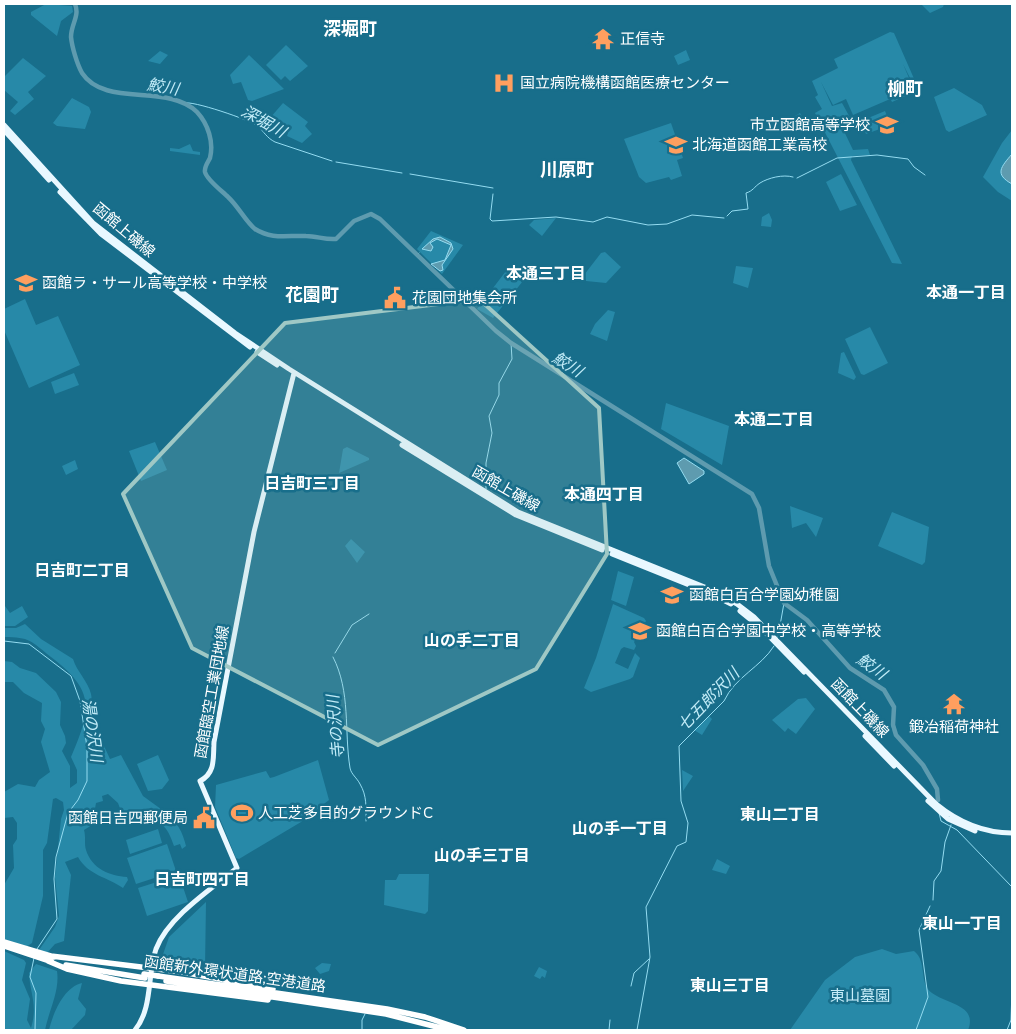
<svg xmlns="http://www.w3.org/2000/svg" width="1016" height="1034" viewBox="0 0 1016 1034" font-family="Mulish,'Noto Sans JP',sans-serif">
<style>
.green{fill:#2789a8}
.water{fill:#5e9baf;stroke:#94dcf1}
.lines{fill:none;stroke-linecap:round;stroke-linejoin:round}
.stream{stroke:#94dcf1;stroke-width:1}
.river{stroke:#5e9baf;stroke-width:4.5}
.major{stroke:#e9f8ff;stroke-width:5}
.highway{stroke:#fff;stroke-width:5.5}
.highway-bridge{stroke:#fff;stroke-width:5.5}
.marked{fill:#9fc8c5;fill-opacity:0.2;stroke:#9fc8c5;stroke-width:4;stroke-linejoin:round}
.labels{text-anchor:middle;stroke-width:5;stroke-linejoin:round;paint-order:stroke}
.poi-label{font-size:15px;fill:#fff;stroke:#186e8b;text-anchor:start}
.street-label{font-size:15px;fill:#fff;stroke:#186e8b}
.park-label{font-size:15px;fill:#c7eefa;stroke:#186e8b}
.water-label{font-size:16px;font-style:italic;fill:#c2ecf8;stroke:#186e8b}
.neighbourhood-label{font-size:16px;font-weight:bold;fill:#fff;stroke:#186e8b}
.quarter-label{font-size:18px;font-weight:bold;fill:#fff;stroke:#186e8b}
</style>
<rect width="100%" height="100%" fill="#186e8b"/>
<!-- green -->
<path class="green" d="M46 4 72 6 73 12 61 21 57 36 31 15V12Z
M921 4H944L943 7 930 13Z
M890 32 894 33 919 90 892 102 891 100 912 90 913 84 903 64 912 85 911 90 853 115 846 99 833 105 821 82 832 106 842 103 853 123 842 127 853 150 868 149 870 155 852 156 851 160 902 264 892 263 815 113 822 109 815 97 818 95 812 81 838 68 834 59Z
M286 45 308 66 290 81 285 76 281 80 266 65Z
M686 50 690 60 678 65 674 56Z
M160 51 168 55 160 64 148 61Z
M249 55 284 89 252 101 248 100 241 82 233 84 230 75Z
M23 58 46 76 28 92 34 99 15 115 10 111 18 102 4 90V77Z
M954 88 982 105 987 115 949 132 946 130 934 97Z
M72 98 89 107 91 112 85 129 57 126 53 123Z
M283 103 308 122 305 126 312 134 302 143 287 136 288 133 273 126 270 118Z
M885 111 891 125 866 134 861 121Z
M800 113 807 126 796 131 790 119Z
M671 123 683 158 677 160 682 176 671 180 669 177 646 183 639 177 624 139Z
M1012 130V201L998 192 983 177 1002 143Z
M190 144 193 151 200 152V155L170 151V148L179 149Z
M841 174 857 205 840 211 826 182Z
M769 213 772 220 771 227 761 226 762 217Z
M556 218 542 236 529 225 534 220Z
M431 231 463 245 442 274 417 249Z
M605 252 621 267 606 283 586 281 584 275 601 253Z
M736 266 753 268 748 288 733 283Z
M506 271 514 273 523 281 493 318 477 309Z
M25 299 36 325 58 316 80 365 29 388 4 330V309Z
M608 310 615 312 607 341 590 334 595 324Z
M870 327 888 363 864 375 861 374 845 339Z
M844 352 856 377 854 380 838 373 841 353Z
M74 373 79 385 55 394 51 382Z
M666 403 729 426 722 465 661 429Z
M155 442 167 470 141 481 129 451Z
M347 447 369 458V460L339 473 343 449Z
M75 460 78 469 66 475 62 466Z
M790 506 823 518 816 537 806 523 792 528Z
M892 512 929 527 925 562 922 565 878 546Z
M351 539 365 552 357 563 345 546Z
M618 571 634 577 626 606 611 600Z
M613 604 644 618 646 621 634 642 636 646 634 650 624 647 621 649 615 663 628 669 635 653 640 658 633 677 630 679 591 692 584 688 596 658Z
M5 606 10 613 22 606 28 617 15 626H4Z
M25 624 41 639 73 659C77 672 88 681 91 694 93 702 89 713 89 722H93L110 759 121 755 143 796 165 812V815C177 820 183 833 186 846L182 849 180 844 174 846C163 814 155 823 125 822L118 803 108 794 102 796 103 801 96 803 92 825 84 830C86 837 84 844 86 850 92 869 110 876 127 877L128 880 123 888C107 877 88 875 78 857L65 862 71 875 64 941 55 944 46 954 39 950 55 927 59 916 55 877 61 819 64 810 63 802 56 798 53 799 47 843 43 850V896L32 943 26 947 4 940V885L14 868 13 845 17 839V823L13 817 4 818V792L18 784 35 787 39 780 50 772 41 742 45 729 41 721 42 703 24 693 13 682H4V661L12 662 20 668 36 673 56 692 61 702 60 725 65 736 66 743 62 751 70 766V788L77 783V770L71 757C91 710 96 691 51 657 31 641 30 637 4 637V628H16Z
M806 698 815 709 796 734 788 728 785 732 772 720 798 699Z
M709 716 712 719 702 735 694 730Z
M158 755 169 780 162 789 148 791 137 764Z
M318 760 329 800 301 822 239 859 236 858 215 807 216 785 266 771 270 778 274 777Z
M682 770 693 776 683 791V790Z
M158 829 162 843 130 854 126 840Z
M167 844 176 871 136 884 127 858Z
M717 859 730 866 726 874 712 870Z
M399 874H429L428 911 425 914 384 905 385 880H396Z
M179 875 188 902 147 916 138 888Z
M206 902 205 968 160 963 169 937Z
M882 949 896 954 914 951C928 962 918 983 932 993 947 1004 978 1005 968 1030H790L825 980 855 957Z
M4 951 24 960 26 963 22 980 30 999 27 1020 31 1028C38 1005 30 994 29 973L36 964 57 971C60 991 49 1010 45 1030H4Z
M322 963 331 964 329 971 320 974 315 968Z
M539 967 547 971 545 978 542 976 540 979 534 976Z
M82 983 78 999 86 1009 85 1015 71 1030H49C53 1013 64 987 82 983Z"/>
<!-- water -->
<path class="water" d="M1012 154V184C994 174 1001 167 1012 154Z
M440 237 451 243 453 249 442 265 443 270 440 271 431 264 445 260 451 245 437 239 430 243 433 247 431 251 422 249 433 239Z
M684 458 704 471V474L689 484 677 463Z"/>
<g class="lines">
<!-- stream -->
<path class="stream" d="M184 103C192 100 250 120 258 126 264 132 267 138 275 142L332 161
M336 162 402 173
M410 174 493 188
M797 178 837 158 877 155 908 159 914 167 925 175
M493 194 490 219 492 221 556 217 593 222 607 217 648 225 667 224 692 215 724 218
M727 216 732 211 748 209 746 193C753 191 754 187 760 183 768 178 783 174 793 177
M417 255 419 253
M486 489V463L492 433 489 416 499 395V383L512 359 511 343
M778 637 784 603
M4 641 29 644 71 676 80 701 87 747V781L78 800 68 813 56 857 54 879 57 919 37 949
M335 653 352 625 369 614
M333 657C351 692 344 731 350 768 351 774 357 778 360 784 367 796 366 807 366 821
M939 813 941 821 957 830 1012 887
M933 900 934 881 941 871 945 842 951 825
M34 958 30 977 36 993 35 1030
M631 986 634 973 649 959
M362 1030V1020L365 1014
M609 1030 610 1020
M637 1030 650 957 646 907 677 846 686 842 688 823 681 801 679 746 724 701C735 677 761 667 774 646
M916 1030 928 997 919 930 930 906
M1007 1030 1011 1020 1012 990"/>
<!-- river -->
<path class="river" d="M75 4C80 16 71 24 71 37 72 47 77 64 82 73 105 108 168 83 197 112 208 124 214 142 210 158 208 162 204 167 205 172 207 180 222 191 228 197 238 206 246 222 255 229 272 240 288 235 306 236 317 236 325 240 336 239L354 221 371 214 380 219 496 331 511 343 752 494 759 508 769 566 784 603 807 620 850 668 884 690 894 707 893 725 896 735 923 765 937 789 938 800"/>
<!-- major -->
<path class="major" d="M4 125 93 223 235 333 289 369 518 512 707 588 737 604 754 617 936 804C958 822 983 833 1012 833
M4 130 49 180
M60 192 101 234 250 347
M257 352 277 365
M402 445 516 515 602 550
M612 554 709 593 731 604
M740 611 756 624
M763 630 804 672
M865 736 894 766
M928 801 948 819 975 831
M135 1030C153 1008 147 975 156 949 168 917 211 889 237 868L200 781C216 773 213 757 214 742L254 532 294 373"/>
<!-- highway -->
<path class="highway" d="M4 942 54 957
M4 946 52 962
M51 956 182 972 273 989
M48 961 67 969 121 981 268 1000
M66 965 145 978
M158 976 387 1009 425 1017 464 1030
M166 981 386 1014 449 1030"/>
<!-- highway-bridge -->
<path class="highway-bridge" d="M144 974 158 976"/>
</g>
<!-- marked area -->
<path class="marked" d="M479 299 599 408 607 554 536 669 378 745 192 648 123 494 285 323Z"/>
<!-- icons -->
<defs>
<g id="temple-bare" transform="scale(1.725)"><path d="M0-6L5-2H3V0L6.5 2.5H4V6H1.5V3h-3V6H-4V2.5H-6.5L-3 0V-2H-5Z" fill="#ff9f5f" stroke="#186e8b" stroke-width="2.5" paint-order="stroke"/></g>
<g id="hospital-bare" transform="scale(1.725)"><path d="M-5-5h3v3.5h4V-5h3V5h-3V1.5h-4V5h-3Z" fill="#ff9f5f" stroke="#186e8b" stroke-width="2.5" paint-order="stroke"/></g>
<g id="school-bare" transform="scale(1.725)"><path d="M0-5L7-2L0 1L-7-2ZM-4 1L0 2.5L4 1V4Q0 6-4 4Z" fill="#ff9f5f" stroke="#186e8b" stroke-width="2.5" paint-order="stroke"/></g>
<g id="civic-bare" transform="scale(1.725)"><path d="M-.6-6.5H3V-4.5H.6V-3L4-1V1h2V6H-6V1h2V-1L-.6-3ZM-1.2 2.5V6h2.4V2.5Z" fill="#ff9f5f" stroke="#186e8b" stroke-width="2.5" paint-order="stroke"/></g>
<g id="stadium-bare" transform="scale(1.725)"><path d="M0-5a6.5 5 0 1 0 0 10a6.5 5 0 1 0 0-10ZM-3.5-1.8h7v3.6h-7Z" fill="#ff9f5f" stroke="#186e8b" stroke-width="2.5" paint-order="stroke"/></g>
</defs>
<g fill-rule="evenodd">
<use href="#temple-bare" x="603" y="39"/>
<use href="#hospital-bare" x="504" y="83"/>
<use href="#school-bare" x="887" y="125"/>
<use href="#school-bare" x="676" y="145"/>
<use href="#school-bare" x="26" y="283"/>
<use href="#civic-bare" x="395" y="298"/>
<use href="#school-bare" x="672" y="595"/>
<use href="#school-bare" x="640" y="631"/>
<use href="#temple-bare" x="954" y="704"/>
<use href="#stadium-bare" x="242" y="813"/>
<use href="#civic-bare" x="204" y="818"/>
</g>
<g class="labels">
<!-- poi labels -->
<g class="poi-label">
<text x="620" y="44">正信寺</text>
<text x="520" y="88">国立病院機構函館医療センター</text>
<text x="870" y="130" text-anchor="end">市立函館高等学校</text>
<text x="692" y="150">北海道函館工業高校</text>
<text x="42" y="288">函館ラ・サール高等学校・中学校</text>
<text x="412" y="303">花園団地集会所</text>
<text x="689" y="600">函館白百合学園幼稚園</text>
<text x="656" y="636">函館白百合学園中学校・高等学校</text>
<text x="954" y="732" text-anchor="middle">鍛冶稲荷神社</text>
<text x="258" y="818">人工芝多目的グラウンドC</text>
<text x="188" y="823" text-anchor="end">函館日吉四郵便局</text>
</g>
<!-- street labels -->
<g class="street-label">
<text transform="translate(124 230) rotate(40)" y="5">函館上磯線</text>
<text transform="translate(506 489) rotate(30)" y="5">函館上磯線</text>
<text transform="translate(212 692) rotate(-80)" y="5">函館臨空工業団地線</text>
<text transform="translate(860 708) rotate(46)" y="5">函館上磯線</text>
<text transform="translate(235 974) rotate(8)" y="5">函館新外環状道路;空港道路</text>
</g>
<!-- park labels -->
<g class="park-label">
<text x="860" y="1001">東山墓園</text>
</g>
<!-- water labels -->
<g class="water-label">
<text transform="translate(163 86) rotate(10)" y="6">鮫川</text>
<text transform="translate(264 121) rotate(29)" y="6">深堀川</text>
<text transform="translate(568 364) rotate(32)" y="6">鮫川</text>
<text transform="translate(872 666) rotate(36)" y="6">鮫川</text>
<text transform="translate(708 699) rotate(-46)" y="6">七五郎沢川</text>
<text transform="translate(335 727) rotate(-95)" y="6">寺の沢川</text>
<text transform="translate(93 730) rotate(82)" y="6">湯の沢川</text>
</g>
<!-- neighbourhood labels -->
<g class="neighbourhood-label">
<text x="546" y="279">本通三丁目</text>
<text x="966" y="298">本通一丁目</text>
<text x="774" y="425">本通二丁目</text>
<text x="312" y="489">日吉町三丁目</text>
<text x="604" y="500">本通四丁目</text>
<text x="82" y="576">日吉町二丁目</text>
<text x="472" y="646">山の手二丁目</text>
<text x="780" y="820">東山二丁目</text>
<text x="620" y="834">山の手一丁目</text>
<text x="482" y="861">山の手三丁目</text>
<text x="202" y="885">日吉町四丁目</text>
<text x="962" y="929">東山一丁目</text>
<text x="730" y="991">東山三丁目</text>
</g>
<!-- quarter labels -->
<g class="quarter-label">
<text x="350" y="35">深堀町</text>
<text x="905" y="95">柳町</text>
<text x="567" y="176">川原町</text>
<text x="312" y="301">花園町</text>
</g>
</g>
<!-- border -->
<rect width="1016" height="1034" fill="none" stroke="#ffffff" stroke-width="10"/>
</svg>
